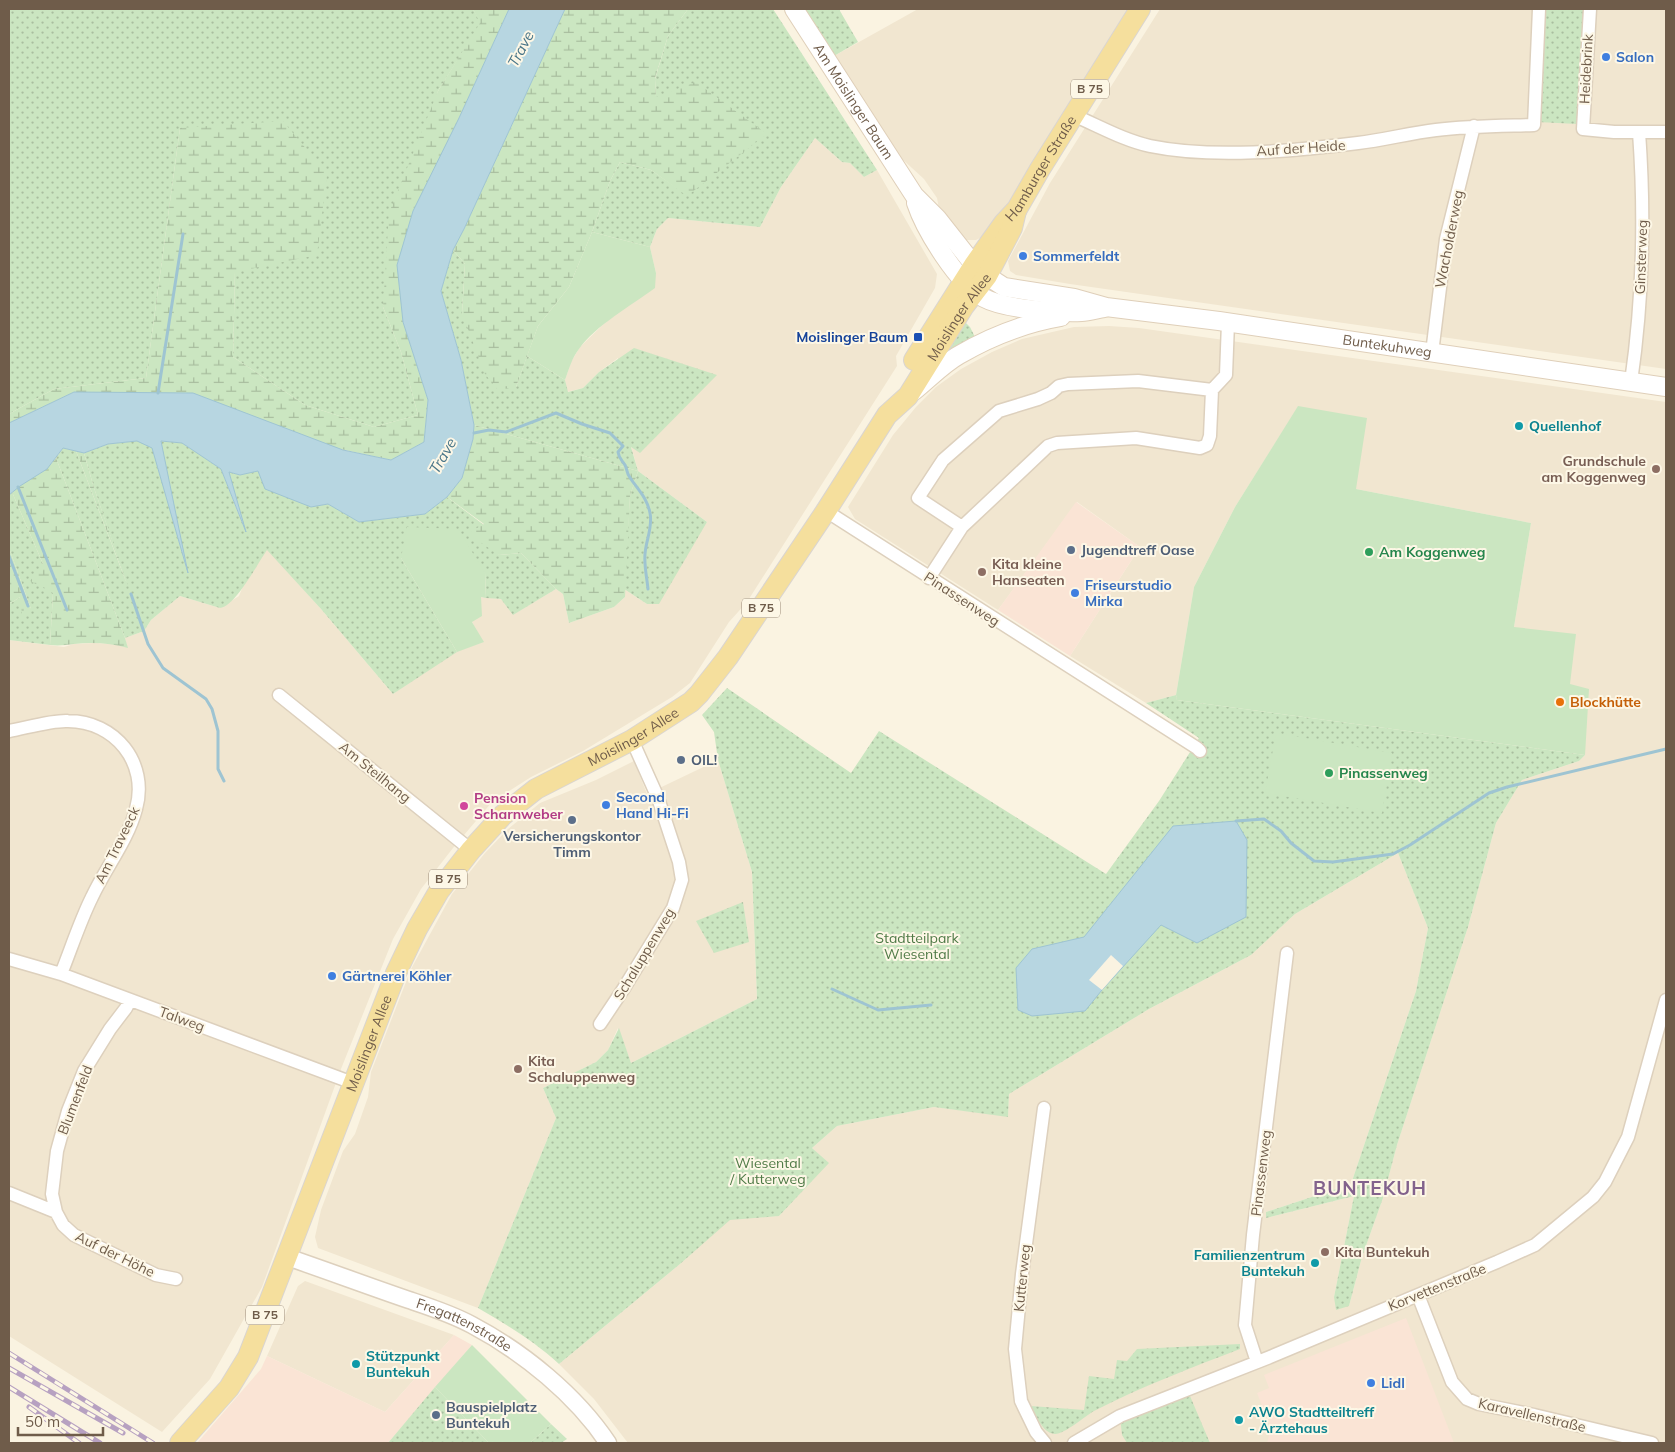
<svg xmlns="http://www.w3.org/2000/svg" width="1675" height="1452" viewBox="0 0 1675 1452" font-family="Mulish,sans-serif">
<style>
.residential{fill:#f1e6d0}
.commercial{fill:#fae4d5}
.grass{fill:url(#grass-dots)}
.wetland{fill:url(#wetland-marsh)}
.garden{fill:#cbe6c1}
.water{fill:#b7d6e1;stroke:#9ec4d2}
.pier{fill:#faf3e1}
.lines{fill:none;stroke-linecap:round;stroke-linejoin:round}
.stream{stroke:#9ec4d2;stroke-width:3}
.minor-casing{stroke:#ddd0bd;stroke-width:15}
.tertiary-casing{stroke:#ddd0bd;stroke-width:19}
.secondary-casing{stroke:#dfcfb9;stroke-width:20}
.primary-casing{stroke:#dad5d0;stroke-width:22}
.minor{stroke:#fff;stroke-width:12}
.tertiary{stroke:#fff;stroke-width:16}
.secondary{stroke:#fff;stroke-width:18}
.primary{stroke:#f5df9d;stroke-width:20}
.rail-casing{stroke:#b7a1c1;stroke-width:5}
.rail{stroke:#fdf7e6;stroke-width:3;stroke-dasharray:9;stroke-linecap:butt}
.shop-dot{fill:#3f7fe0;stroke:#fdf7e6;stroke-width:2}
.transit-dot{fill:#1a4fb4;stroke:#fdf7e6;stroke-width:2}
.culture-dot{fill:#0f9aa8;stroke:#fdf7e6;stroke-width:2}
.education-dot{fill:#8d6e63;stroke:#fdf7e6;stroke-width:2}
.service-dot{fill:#5c6f8a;stroke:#fdf7e6;stroke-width:2}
.leisure-dot{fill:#2e9e5b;stroke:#fdf7e6;stroke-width:2}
.food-dot{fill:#e8710a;stroke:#fdf7e6;stroke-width:2}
.hotel-dot{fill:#d1479c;stroke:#fdf7e6;stroke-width:2}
.labels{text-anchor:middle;stroke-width:4;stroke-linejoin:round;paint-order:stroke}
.shield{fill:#fdf7e6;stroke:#9a8a79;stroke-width:1}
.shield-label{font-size:12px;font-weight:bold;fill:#6f5c4a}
.shop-label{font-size:14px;font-weight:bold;fill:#366cbe;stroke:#fdf7e6;text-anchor:start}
.street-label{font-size:14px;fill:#6f5c4a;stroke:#fdf7e6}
.transit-label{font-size:14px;font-weight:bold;fill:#164399;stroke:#fdf7e6;text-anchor:end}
.culture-label{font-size:14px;font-weight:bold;fill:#0d838f;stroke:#fdf7e6;text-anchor:start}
.education-label{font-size:14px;font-weight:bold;fill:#785e54;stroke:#fdf7e6;text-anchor:start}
.service-label{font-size:14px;font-weight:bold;fill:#4e5e75;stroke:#fdf7e6;text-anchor:start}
.leisure-label{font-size:14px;font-weight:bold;fill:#27864d;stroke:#fdf7e6;text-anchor:start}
.food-label{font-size:14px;font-weight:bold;fill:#c56008;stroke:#fdf7e6;text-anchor:start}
.hotel-label{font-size:14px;font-weight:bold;fill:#b23c85;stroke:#fdf7e6;text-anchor:start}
.park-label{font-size:14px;fill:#4f7a46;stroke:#fdf7e6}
.water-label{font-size:15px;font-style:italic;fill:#497588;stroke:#fdf7e6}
.district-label{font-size:19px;font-weight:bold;letter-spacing:1px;fill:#82628c;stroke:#fdf7e6}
</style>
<defs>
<pattern id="grass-dots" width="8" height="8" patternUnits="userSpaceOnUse" patternTransform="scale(1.25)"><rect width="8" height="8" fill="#cbe6c1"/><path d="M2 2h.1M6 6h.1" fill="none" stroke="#a9be9f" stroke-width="1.8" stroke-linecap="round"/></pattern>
<pattern id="wetland-marsh" width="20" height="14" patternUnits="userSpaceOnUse" patternTransform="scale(1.25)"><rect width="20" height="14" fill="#cbe6c1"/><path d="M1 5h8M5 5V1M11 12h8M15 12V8" fill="none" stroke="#a9be9f"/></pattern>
</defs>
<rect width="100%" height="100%" fill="#faf3e1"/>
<!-- residential -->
<path class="residential" d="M918 9H1132L1015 193 984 236 976 240H965L939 209 937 198 924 179 900 157 874 118 834 56Z
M1160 9H1666V369L1070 284 1016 275 1010 271 1008 261 1050 183Z
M815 138 842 162 850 163 864 177 877 170 937 274 935 288 896 356 897 366 747 602 729 622 690 683 672 697 583 751 531 777 492 802 453 848 421 889 393 939 341 1069 262 1287 210 1379 162 1432 9 1336V640L64 647 74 644 94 643 114 644 127 647 125 638 144 631 151 620 180 596 220 608 239 596 243 586 267 549 321 609 393 694 452 653 483 642 472 622 481 597 501 599 514 614 556 589 563 594 569 623 614 607 625 597 624 589 647 604 707 522 638 471 631 446 639 452 618 358 599 372 583 388 567 392 565 380 571 362 580 347 656 273 650 247 657 229 668 218 760 227 781 187Z
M1109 326 1139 328 1666 402V1443H628L594 1399 559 1364 680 1264 730 1219 779 1216 828 1163 812 1148 837 1126 934 1107 1008 1116 1009 1094 1149 1009 1251 955 1295 914 1398 853 1428 928 1416 991 1351 1184 1266 1212V1218L1354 1196 1334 1297 1349 1306 1362 1257 1383 1198 1397 1145 1468 927 1496 823 1522 780 1579 761 1585 755 1570 684 1514 627 1531 523 1356 489 1298 407 1235 507 1194 587 1176 695 1146 703 1070 656 1140 547 1077 502 998 610 855 519 848 507 893 435 916 407 936 387 961 369 992 352 1022 339 1074 327Z
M718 760 752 872 757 999 631 1063 618 1028 608 1050 596 1062 543 1088 556 1118 478 1308 318 1248 315 1237 321 1210 343 1151 355 1134 368 1097 371 1072 411 969 452 894 485 853 508 829 540 803 596 780 634 761 647 794Z
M305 1281 454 1335 385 1412 267 1356 298 1286Z"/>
<!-- commercial -->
<path class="commercial" d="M1076 502 1140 547 1070 656 998 610Z
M1406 1318 1454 1443H1267L1271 1428 1257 1393 1269 1388 1264 1375Z
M454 1335 472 1345 388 1443H197L261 1369 267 1356 385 1412Z"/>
<!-- grass -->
<path class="grass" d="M9 9H473L481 23 438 91 383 307 401 352 418 415 374 427 305 405 233 357 235 272 180 128 146 378 54 389 9 414Z
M688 9H773L877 170 864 177 850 163 842 162 815 138 781 187 760 227 668 218 657 229 650 247 592 232 610 181 620 162 651 170 687 195 656 98 655 79 668 36Z
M802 9H840V11L858 42 834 56Z
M1545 9H1584L1577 124 1538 122Z
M453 250 465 264 462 313 516 387 527 356 565 380 568 392 583 388 599 372 634 348 717 375 640 453 631 447 638 471 707 522 659 604H647L624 589 630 496 638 471 474 425 461 360 441 291Z
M964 321 970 327 976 339 937 364Z
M147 440 182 443 221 469 243 525 228 472 240 475 258 471 311 507 328 504 359 522 425 514 447 497 484 525 499 555 521 553 556 589 513 615 501 599 486 598 485 573 401 558 457 652 393 694 321 609 267 550C258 563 235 607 220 608L180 596 151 620 144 631 125 638 56 458 63 448 76 451 127 584 94 488 84 453 108 444Z
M12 492 43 564 53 593 50 645 9 640V602L11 603 20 597 31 609 9 548V495Z
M727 688 851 773 879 731 1106 874 1159 801 1199 738 1146 703 1176 695 1177 700 1585 755 1579 761 1522 780 1496 823 1468 927 1397 1145 1383 1198 1362 1257 1349 1306 1336 1310 1334 1297 1354 1196 1266 1218V1212L1351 1184 1416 991 1428 928 1398 853 1295 914 1251 955 1149 1009 1009 1094 1008 1117 934 1107 837 1126 812 1148 829 1163 779 1216 730 1220 680 1264 559 1364C534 1341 507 1325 478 1308L556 1118 543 1088 596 1062 608 1050 619 1028 631 1063 757 999 752 872 718 760 714 732 702 715Z
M743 902 749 942 714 953 696 921Z
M1240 1344V1349C1190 1368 1141 1387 1094 1411 1085 1416 1065 1434 1055 1434 1042 1433 1036 1415 1031 1406L1084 1410 1089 1376 1114 1379 1117 1360 1127 1361 1137 1349Z
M435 1387 489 1443H388Z
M1187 1389 1210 1443H1127L1122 1435 1120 1416Z
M551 1424 567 1439 561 1443H530Z"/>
<!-- wetland -->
<path class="wetland" d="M473 9H509L459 118 403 321 428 400 424 442 391 460 74 392 9 423V414L54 389 146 378 180 128 283 121 327 174 317 255 235 272 233 357 305 405 374 427 418 415 401 352 383 307 389 213 438 91 480 23Z
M565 9H688L668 36 655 78 656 97 696 82 767 134 687 196 651 170 620 162 610 181 592 232 569 287 538 326 516 387 498 390 485 374 462 313 465 264 453 250 464 229Z
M474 425 638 471 630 496 625 597 614 607 569 623 563 594 556 589 521 553 499 555 474 538 470 532 484 524 447 497 462 478 473 439Z
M76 451 84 453 94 488 131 594Z
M56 458 125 638 128 648C111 643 92 642 74 644 65 645 59 646 50 645L53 593 30 581 43 564 12 492C28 478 43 475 56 458Z
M9 548 31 609 28 615 22 614 20 597 11 603 9 602Z"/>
<!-- garden -->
<path class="garden" d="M592 232 650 247 656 273 655 288C632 305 595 326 579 349 572 358 569 369 565 380L527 356 538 326 569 287Z
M1298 406 1367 418 1356 489 1531 523 1514 627 1576 634 1570 684 1589 689 1585 755 1177 700 1176 695 1194 587 1235 507Z
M407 527 458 529 485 573 486 598 481 597 482 616 472 622 484 642 457 652 401 558Z
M1276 733 1392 753 1382 813 1265 793Z
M472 1345 551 1424 530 1443H489L435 1387Z"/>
<!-- water -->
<path class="water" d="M509 9H565L464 229 453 250 441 291 461 360 474 425 473 439 462 478 447 497 425 514 359 522 328 504 311 507 265 489 258 471 240 475 229 472 246 532 221 469 182 443 161 441 188 573 152 448 137 441 108 444 84 453 63 448 47 469 20 486 9 495V423L74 392 193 393 343 450 391 460 424 442 428 400 403 322 397 265 413 211 459 118Z
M1236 821 1247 840 1246 917 1197 943 1161 925 1102 990 1085 1011 1032 1016 1018 1010 1016 968 1032 949 1084 937 1173 826Z"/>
<!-- pier -->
<path class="pier" d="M1111 955 1123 966 1102 990 1089 980Z"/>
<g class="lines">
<!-- stream -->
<path class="stream" d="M158 393 183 234
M474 433 489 430 506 432 556 413 582 424 610 433 623 446 618 452C619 459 622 460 625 465 627 469 627 473 629 476 637 489 647 497 650 513 653 527 646 540 645 554 644 566 647 578 648 589
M18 487 67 610
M9 556 28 606
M131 594 148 644 163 668 206 699 212 709 218 731V769L224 781
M1236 821 1264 819 1281 831 1291 843 1314 861 1333 862 1393 854 1410 845 1489 793 1507 787 1666 749
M832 989 878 1010 931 1005"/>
<!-- minor casing -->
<g class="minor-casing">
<path id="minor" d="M1590 9 1583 129 1614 132H1666
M1073 115C1099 126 1123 140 1150 146 1213 159 1294 151 1358 143 1384 140 1410 133 1436 130 1469 126 1502 126 1534 125L1539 9
M1432 353 1446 239 1474 126
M1631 382C1643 299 1645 215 1639 132
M826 511 1197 748 1200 751
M962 527 918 498 943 460 999 411 1038 399 1051 393 1059 386 1068 384 1138 381 1212 390 1226 375 1228 323
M929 578 962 527 1048 446 1057 443 1136 438 1200 448 1207 445 1210 436 1212 390
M279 695 471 850
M9 731C26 728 52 720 68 721 115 721 149 763 136 809 128 840 106 867 92 897 80 921 71 949 61 974
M9 959 61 974 353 1083
M130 1000 126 1008 110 1029 84 1071 68 1111 57 1151 52 1194 56 1212 63 1225 74 1235 156 1275 176 1279
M600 1024 624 988 673 908 682 880 679 862 658 798 632 740
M1044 1108 1022 1274 1015 1349 1021 1401 1036 1432 1045 1443
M9 1193 56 1212
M1418 1295 1452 1382 1467 1399 1479 1404 1534 1415 1652 1443
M1257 1362 1245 1325 1253 1235 1287 953
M1074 1443 1120 1416 1270 1357 1497 1262 1535 1245 1593 1197 1605 1182 1628 1137 1666 1000"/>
</g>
<!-- tertiary casing -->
<g class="tertiary-casing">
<g id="tertiary">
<path id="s1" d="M287 1257C328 1271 368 1286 409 1300 430 1307 452 1314 472 1325 523 1352 576 1395 608 1443"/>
</g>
</g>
<!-- secondary casing -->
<g class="secondary-casing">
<g id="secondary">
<path id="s2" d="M794 9 914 195 937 218 974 265 987 276 1004 287 1074 298 1106 307 1219 321 1666 387"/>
<path d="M916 203C925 230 958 284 984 298 1004 309 1058 313 1082 312 1089 312 1097 309 1104 308"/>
<path d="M914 391C929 379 943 364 959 355 990 337 1026 323 1061 317"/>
</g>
</g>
<!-- primary casing -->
<g class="primary-casing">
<g id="primary">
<path id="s3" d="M914 360 974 265 1004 223 1017 209 1040 169 1140 9"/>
<path id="s4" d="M180 1443 229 1388 248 1357 396 973 417 929 439 891 471 850 503 815 536 789 632 740 691 702 699 694 728 657 826 511 887 415 908 396 964 306 987 276 1012 228 1016 211"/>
</g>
</g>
<!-- minor -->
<use href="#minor" class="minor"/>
<!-- tertiary -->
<use href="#tertiary" class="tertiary"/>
<!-- secondary -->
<use href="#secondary" class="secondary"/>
<!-- primary -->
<use href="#primary" class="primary"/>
<!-- rail casing -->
<g class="rail-casing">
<path id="rail" d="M9 1353 153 1443
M9 1368 123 1433
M9 1387 100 1443
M29 1407 79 1443"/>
</g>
<!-- rail -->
<use href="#rail" class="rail"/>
</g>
<!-- markers -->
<g class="shop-dot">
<circle cx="1606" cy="57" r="5"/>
<circle cx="1023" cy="256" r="5"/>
<circle cx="1075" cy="593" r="5"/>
<circle cx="606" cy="805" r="5"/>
<circle cx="332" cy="976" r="5"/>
<circle cx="1371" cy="1383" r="5"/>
</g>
<rect class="transit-dot" x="913" y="332" width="10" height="10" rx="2.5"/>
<g class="culture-dot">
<circle cx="1519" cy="426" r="5"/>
<circle cx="1315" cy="1263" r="5"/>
<circle cx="356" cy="1364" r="5"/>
<circle cx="1239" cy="1420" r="5"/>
</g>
<g class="education-dot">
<circle cx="1656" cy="469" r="5"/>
<circle cx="982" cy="572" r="5"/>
<circle cx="518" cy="1069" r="5"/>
<circle cx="1325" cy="1252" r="5"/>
</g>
<g class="service-dot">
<circle cx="1071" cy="550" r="5"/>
<circle cx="681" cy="760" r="5"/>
<circle cx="572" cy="820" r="5"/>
<circle cx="436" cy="1415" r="5"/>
</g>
<g class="leisure-dot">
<circle cx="1369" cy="552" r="5"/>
<circle cx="1329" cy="773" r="5"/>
</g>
<circle class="food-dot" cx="1560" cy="702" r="5"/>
<circle class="hotel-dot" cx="464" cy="806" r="5"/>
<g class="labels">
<!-- shield labels -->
<g class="shield">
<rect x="1071" y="79.5" width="38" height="19" rx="4"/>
<rect x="742" y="598.5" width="38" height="19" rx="4"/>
<rect x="429" y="869.5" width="38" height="19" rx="4"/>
<rect x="246" y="1305.5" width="38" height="19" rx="4"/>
</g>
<g class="shield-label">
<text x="1090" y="93">B 75</text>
<text x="761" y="612">B 75</text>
<text x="448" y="883">B 75</text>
<text x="265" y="1319">B 75</text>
</g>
<!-- shop labels -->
<g class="shop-label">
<text x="1616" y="62">Salon</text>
<text x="1033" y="261">Sommerfeldt</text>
<text x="1085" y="590">Friseurstudio<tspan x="1085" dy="16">Mirka</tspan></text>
<text x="616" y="802">Second<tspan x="616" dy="16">Hand Hi-Fi</tspan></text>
<text x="342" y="981">Gärtnerei Köhler</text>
<text x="1381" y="1388">Lidl</text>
</g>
<!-- street labels -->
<g class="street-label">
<text transform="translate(1586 69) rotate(-87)" y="5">Heidebrink</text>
<text dy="5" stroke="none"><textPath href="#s2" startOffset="110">Am Moislinger Baum</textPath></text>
<text transform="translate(1301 148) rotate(-4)" y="5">Auf der Heide</text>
<text dy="5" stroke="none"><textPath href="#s3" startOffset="230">Hamburger Straße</textPath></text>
<text transform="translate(1449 239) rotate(-79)" y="5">Wacholderweg</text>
<text transform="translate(1641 257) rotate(-88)" y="5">Ginsterweg</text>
<text dy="5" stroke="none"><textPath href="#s4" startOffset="1404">Moislinger Allee</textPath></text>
<text dy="5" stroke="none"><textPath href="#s2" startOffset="739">Buntekuhweg</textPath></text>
<text transform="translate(962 599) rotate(33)" y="5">Pinassenweg</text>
<text dy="5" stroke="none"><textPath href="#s4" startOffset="866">Moislinger Allee</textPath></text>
<text transform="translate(375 772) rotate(39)" y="5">Am Steilhang</text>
<text transform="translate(117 845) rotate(-64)" y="5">Am Traveeck</text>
<text transform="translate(644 954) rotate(-59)" y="5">Schaluppenweg</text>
<text transform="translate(182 1019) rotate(20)" y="5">Talweg</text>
<text dy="5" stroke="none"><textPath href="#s4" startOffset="446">Moislinger Allee</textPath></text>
<text transform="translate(75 1100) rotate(-69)" y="5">Blumenfeld</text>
<text transform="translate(1261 1173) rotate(-83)" y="5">Pinassenweg</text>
<text transform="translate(115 1254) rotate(26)" y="5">Auf der Höhe</text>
<text transform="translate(1022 1278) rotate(-84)" y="5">Kutterweg</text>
<text transform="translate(1437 1287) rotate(-22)" y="5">Korvettenstraße</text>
<text dy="5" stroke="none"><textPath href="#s1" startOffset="190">Fregattenstraße</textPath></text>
<text transform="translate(1532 1415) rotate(13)" y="5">Karavellenstraße</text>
</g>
<!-- transit labels -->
<g class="transit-label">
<text x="908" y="342">Moislinger Baum</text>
</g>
<!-- culture labels -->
<g class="culture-label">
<text x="1529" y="431">Quellenhof</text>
<text x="1305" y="1260" text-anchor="end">Familienzentrum<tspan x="1305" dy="16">Buntekuh</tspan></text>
<text x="366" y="1361">Stützpunkt<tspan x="366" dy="16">Buntekuh</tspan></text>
<text x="1249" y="1417">AWO Stadtteiltreff<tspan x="1249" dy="16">- Ärztehaus</tspan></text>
</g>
<!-- education labels -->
<g class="education-label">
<text x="1646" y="466" text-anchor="end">Grundschule<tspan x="1646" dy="16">am Koggenweg</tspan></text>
<text x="992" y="569">Kita kleine<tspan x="992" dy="16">Hanseaten</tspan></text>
<text x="528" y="1066">Kita<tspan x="528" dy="16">Schaluppenweg</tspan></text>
<text x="1335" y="1257">Kita Buntekuh</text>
</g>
<!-- service labels -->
<g class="service-label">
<text x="1081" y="555">Jugendtreff Oase</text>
<text x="691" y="765">OIL!</text>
<text x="572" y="841" text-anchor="middle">Versicherungskontor<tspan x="572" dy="16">Timm</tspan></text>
<text x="446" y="1412">Bauspielplatz<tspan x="446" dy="16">Buntekuh</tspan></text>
</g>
<!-- leisure labels -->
<g class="leisure-label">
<text x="1379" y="557">Am Koggenweg</text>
<text x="1339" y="778">Pinassenweg</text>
</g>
<!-- food labels -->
<g class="food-label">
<text x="1570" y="707">Blockhütte</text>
</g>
<!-- hotel labels -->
<g class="hotel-label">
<text x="474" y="803">Pension<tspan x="474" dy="16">Scharnweber</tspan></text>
</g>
<!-- park labels -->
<g class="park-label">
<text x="917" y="943">Stadtteilpark<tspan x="917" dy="16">Wiesental</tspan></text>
<text x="768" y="1168">Wiesental<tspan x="768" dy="16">/ Kutterweg</tspan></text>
</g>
<!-- water labels -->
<g class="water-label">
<text transform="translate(521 49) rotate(-62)" y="5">Trave</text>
<text transform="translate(443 456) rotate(-60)" y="5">Trave</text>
</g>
<!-- district labels -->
<g class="district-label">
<text x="1370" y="1195">BUNTEKUH</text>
</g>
</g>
<!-- border -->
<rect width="1675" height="1452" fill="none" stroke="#6f5c4a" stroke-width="20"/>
<!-- scale -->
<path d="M18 1427v8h85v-8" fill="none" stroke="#6f5c4a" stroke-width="2.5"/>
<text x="25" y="1427" font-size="15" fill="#6f5c4a" stroke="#fdf7e6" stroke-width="4" paint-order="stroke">50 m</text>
</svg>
